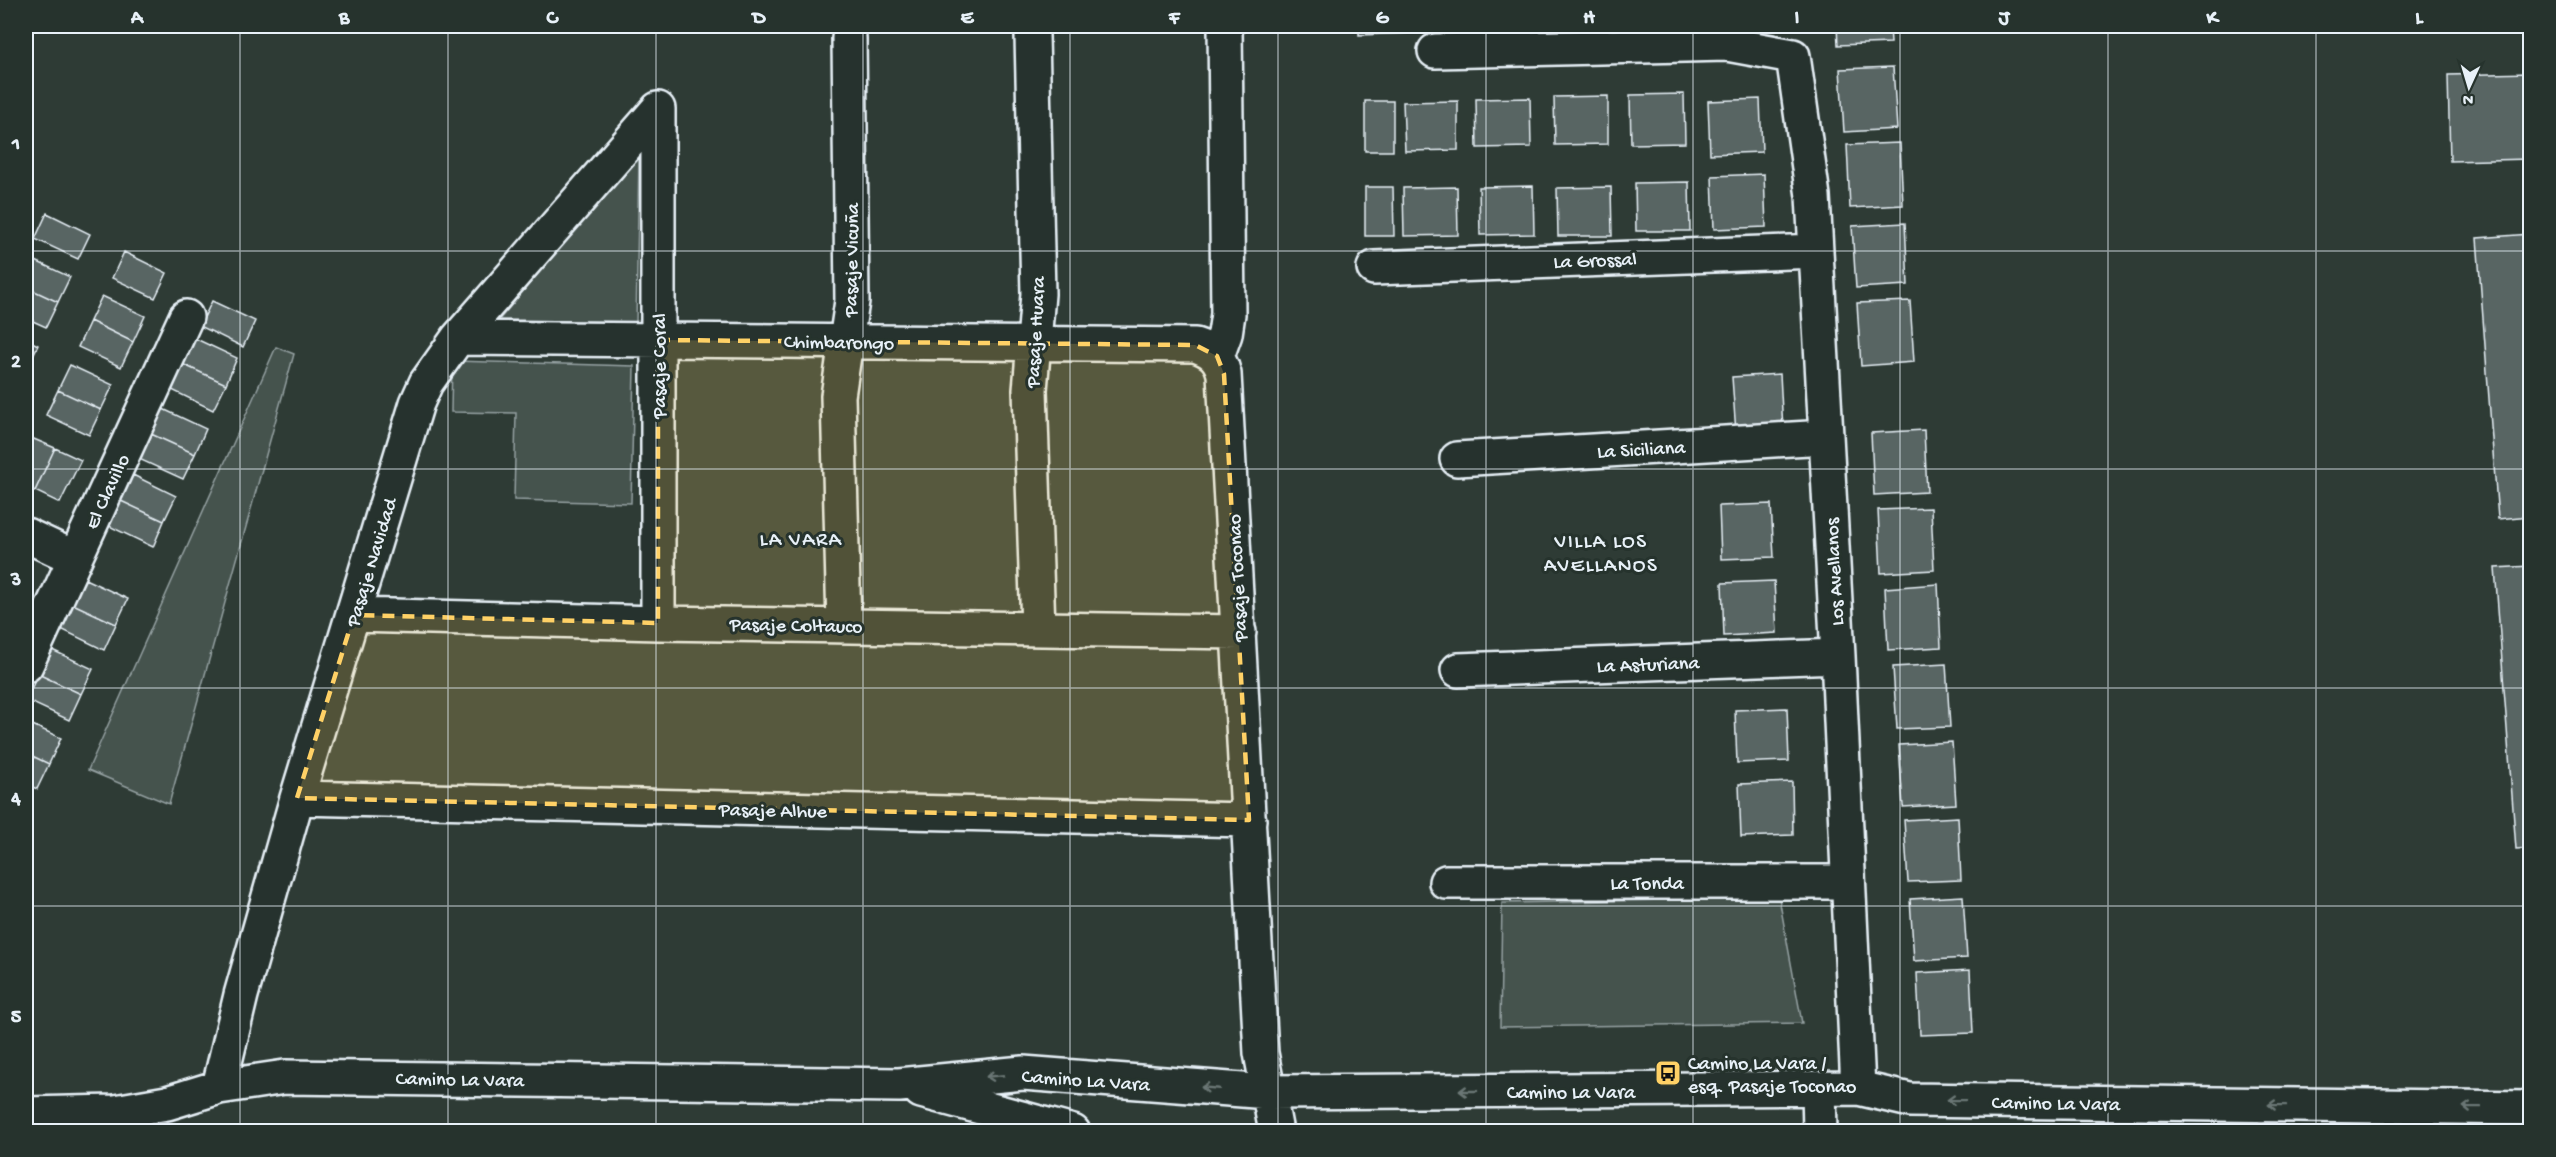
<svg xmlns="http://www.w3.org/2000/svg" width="2556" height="1157" viewBox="0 0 2556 1157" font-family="'Gochi Hand',sans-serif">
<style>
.green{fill:#45524e;stroke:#96a2a3;stroke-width:1.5}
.building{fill:#596563;stroke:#e8f1f8;stroke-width:1.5}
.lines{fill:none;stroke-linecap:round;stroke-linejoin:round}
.minor-casing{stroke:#e8f1f8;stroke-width:38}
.minor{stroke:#26332d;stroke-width:33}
.oneway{stroke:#6a7674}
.marked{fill:#ffd166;fill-opacity:0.2;stroke:#ffd166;stroke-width:4.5;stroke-dasharray:12 8;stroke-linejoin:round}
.grid{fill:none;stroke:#e8f1f8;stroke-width:1.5;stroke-opacity:0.55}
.labels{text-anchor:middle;stroke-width:6;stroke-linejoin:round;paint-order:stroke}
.street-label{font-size:20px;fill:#e8f1f8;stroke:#26332d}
.poi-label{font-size:20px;fill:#e8f1f8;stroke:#26332d;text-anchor:start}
.neighbourhood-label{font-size:21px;letter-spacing:1.5px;fill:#e8f1f8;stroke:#26332d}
.neatline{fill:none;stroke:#e8f1f8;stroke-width:2}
.grid-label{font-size:20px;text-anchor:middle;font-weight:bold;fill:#e8f1f8}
</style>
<rect width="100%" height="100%" fill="#2e3b35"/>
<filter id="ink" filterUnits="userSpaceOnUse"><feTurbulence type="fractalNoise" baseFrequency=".0167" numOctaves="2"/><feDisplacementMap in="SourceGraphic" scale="12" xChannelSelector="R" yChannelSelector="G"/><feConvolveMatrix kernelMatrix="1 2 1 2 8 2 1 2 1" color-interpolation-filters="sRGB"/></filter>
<g filter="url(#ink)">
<!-- green -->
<path class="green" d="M639 153 636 322 499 320Z
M276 347 294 354 169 804 88 770Z
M452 361 634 366 631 503 514 500 516 413 451 412Z
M1779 898 1802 1023 1500 1027 1502 903Z"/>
<!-- building -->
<path class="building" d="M1359 26H1415V33L1359 35Z
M1435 26H1491V31L1435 33Z
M1510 26H1566V31L1511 32Z
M1584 26H1640L1641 29 1584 31Z
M1664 26H1720V27L1664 28Z
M1736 26H1792V27L1737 28Z
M1837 26H1890L1891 43 1838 45Z
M1893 67 1897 129 1844 132 1840 69Z
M2530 73V159L2450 161 2448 75Z
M1684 94 1685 143 1631 144 1630 95Z
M1608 96V144L1555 145 1554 97Z
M1530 98 1531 147 1477 148 1476 99Z
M1760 99 1762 152 1710 154 1708 101Z
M1365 101H1393V151H1365Z
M1458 101V150L1405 151 1403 102Z
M1900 143 1903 205 1850 208 1847 145Z
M1764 174 1766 227 1714 229 1712 176Z
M1689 182 1690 231H1636L1635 183Z
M1533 186 1534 234 1480 235 1479 187Z
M1365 187H1393L1394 236H1365Z
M1457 187 1458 235 1404 236 1403 188Z
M1611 187 1612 236H1558L1557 188Z
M47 213 90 234 78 259 35 239Z
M1905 223 1908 285 1856 288 1852 226Z
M2530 234V516L2498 519 2477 238Z
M124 252 167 273 155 298 112 278Z
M27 257 70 277 58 302 26 287Z
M26 287 58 302 46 327 26 318Z
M102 296 145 316 133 342 90 321Z
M212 301 255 321 243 347 200 326Z
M1910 301 1914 362 1861 366 1857 303Z
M90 321 133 342 121 367 78 347Z
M194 338 237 358 226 384 182 364Z
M26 339 38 345 26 370Z
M182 364 226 384 213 410 170 389Z
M70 365 113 385 101 410 58 390Z
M1780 374 1783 430 1736 433 1732 377Z
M58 390 101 410 89 435 46 415Z
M163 409 206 429 195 454 151 434Z
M1924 430 1927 492 1874 495 1871 433Z
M151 434 195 454 183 479 139 459Z
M29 437 55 448 35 491 26 487V445Z
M55 448 81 460 60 503 35 491Z
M133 475 176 496 164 521 121 501Z
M121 501 164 521 153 547 109 526Z
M1771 504 1774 557 1721 559 1719 506Z
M1931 508 1934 570 1881 573 1878 510Z
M2530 566V848L2516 849 2495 568Z
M85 579 128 599 116 624 73 604Z
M1774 581 1777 633 1724 636 1722 583Z
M1938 584 1941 647 1888 650 1885 588Z
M73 604 116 624 104 650 61 629Z
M50 649 93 669 81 694 38 674Z
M1946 664 1950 727 1897 729 1893 667Z
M38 674 81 694 69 720 26 700Z
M1787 708 1789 761 1737 763 1735 710Z
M26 722 61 738 49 764 26 753Z
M1952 742 1956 804 1903 807 1899 745Z
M26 753 49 764 37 789 26 784Z
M1792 782 1793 835 1741 837 1739 784Z
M1958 817 1961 880 1908 882 1904 820Z
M1963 896 1967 958 1914 961 1910 899Z
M1970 970 1973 1033 1920 1035 1917 973Z"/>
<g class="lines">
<!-- minor casing -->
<g class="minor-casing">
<path id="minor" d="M1032 35 1038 294 1030 390 1038 628
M1435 51 1727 44 1793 56 1813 196 1838 656 1858 1088
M658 109V623
M1374 268 1816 251
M458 338 1195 345C1211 350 1220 357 1224 374L1261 1053 1276 1132
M1217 356 1225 334 1228 314 1225 26
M1457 459 1826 437
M26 535 75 558
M354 615 658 623 1239 632
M844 625 838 396 852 301 849 38
M26 665 186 317
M1458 670 1838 656
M297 798 1249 820
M1446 882H1848
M219 1087 241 995 297 798 417 403 426 383 458 338 658 109
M1819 1088 1820 1132
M921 1091 1073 1132
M26 1114 115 1112 167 1103 219 1087 285 1077 899 1085 1023 1073 1268 1092 1858 1088 1910 1100 2530 1108"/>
</g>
<!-- minor -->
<use href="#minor" class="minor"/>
</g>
<!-- one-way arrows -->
<defs><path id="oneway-shaft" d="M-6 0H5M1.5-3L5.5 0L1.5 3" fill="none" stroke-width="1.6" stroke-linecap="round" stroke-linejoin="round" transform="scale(1.5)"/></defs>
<g class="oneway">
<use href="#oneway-shaft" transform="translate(995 1076) rotate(175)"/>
<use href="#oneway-shaft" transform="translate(1210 1088) rotate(-175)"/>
<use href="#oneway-shaft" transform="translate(1468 1091) rotate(180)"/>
<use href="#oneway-shaft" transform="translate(1956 1100) rotate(-179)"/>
<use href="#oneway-shaft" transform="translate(2277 1105) rotate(-179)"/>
<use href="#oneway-shaft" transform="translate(2472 1107) rotate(-179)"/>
</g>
</g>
<!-- marked area -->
<path class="marked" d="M658 340 1195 345 1217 356 1224 374 1249 820 297 798 354 615 658 623Z"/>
<!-- grid -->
<path class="grid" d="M240 26V1132M448 26V1132M656 26V1132M863 26V1132M1070 26V1132M1278 26V1132M1486 26V1132M1693 26V1132M1900 26V1132M2108 26V1132M2316 26V1132M26 251H2530M26 469H2530M26 688H2530M26 906H2530"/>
<!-- icons -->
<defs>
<g id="bus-square" transform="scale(1.35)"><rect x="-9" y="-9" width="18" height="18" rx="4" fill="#ffd166" stroke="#26332d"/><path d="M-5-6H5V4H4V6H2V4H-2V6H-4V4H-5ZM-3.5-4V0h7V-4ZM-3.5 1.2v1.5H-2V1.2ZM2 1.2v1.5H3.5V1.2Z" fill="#111"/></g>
</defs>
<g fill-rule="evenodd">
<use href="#bus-square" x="1668" y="1073"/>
</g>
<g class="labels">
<!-- street labels -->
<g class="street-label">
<text transform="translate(1595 259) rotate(-2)" y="7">La Grossal</text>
<text transform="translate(850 260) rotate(-89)" y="7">Pasaje Vicuña</text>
<text transform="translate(1034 332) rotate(-87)" y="7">Pasaje Huara</text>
<text transform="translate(839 341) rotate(1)" y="7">Chimbarongo</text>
<text transform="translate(658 366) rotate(-90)" y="7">Pasaje Coral</text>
<text transform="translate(1641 448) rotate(-3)" y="7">La Siciliana</text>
<text transform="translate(106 491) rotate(-65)" y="7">El Clavillo</text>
<text transform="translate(370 562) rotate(-73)" y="7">Pasaje Navidad</text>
<text transform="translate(1833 572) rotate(-93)" y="7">Los Avellanos</text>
<text transform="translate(1236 578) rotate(-93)" y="7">Pasaje Toconao</text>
<text transform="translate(796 624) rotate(1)" y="7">Pasaje Coltauco</text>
<text transform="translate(1648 663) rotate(-2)" y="7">La Asturiana</text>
<text transform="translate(773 809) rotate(1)" y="7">Pasaje Alhue</text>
<text x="1647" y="889">La Tonda</text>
<text transform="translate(460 1078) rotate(1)" y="7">Camino La Vara</text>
<text transform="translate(1086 1079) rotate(4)" y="7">Camino La Vara</text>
<text x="1571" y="1098">Camino La Vara</text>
<text transform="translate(2056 1102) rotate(1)" y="7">Camino La Vara</text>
</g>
<!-- poi labels -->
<g class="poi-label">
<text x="1688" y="1069">Camino La Vara /<tspan x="1688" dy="23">esq. Pasaje Toconao</tspan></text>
</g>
<!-- neighbourhood labels -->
<g class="neighbourhood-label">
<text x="801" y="545">LA VARA</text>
<text x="1601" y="547">VILLA LOS<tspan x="1601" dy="24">AVELLANOS</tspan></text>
</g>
</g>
<!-- margin -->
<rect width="2556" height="1157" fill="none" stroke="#26332d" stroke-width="66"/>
<!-- north arrow -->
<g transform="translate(2469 87) rotate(184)" stroke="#26332d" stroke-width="4.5" paint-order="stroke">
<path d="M0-4.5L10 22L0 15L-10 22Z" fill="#e8f1f8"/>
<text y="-9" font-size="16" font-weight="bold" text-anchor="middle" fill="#e8f1f8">N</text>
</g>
<rect x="33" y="33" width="2490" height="1091" class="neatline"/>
<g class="grid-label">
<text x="137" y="23">A</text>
<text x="344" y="23">B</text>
<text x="552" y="23">C</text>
<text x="759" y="23">D</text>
<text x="967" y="23">E</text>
<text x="1174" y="23">F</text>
<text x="1382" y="23">G</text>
<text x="1589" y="23">H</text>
<text x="1797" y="23">I</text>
<text x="2004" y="23">J</text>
<text x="2212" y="23">K</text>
<text x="2419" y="23">L</text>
<text x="16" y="149">1</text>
<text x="16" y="367">2</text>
<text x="16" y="585">3</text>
<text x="16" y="804">4</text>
<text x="16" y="1022">5</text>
</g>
</svg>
